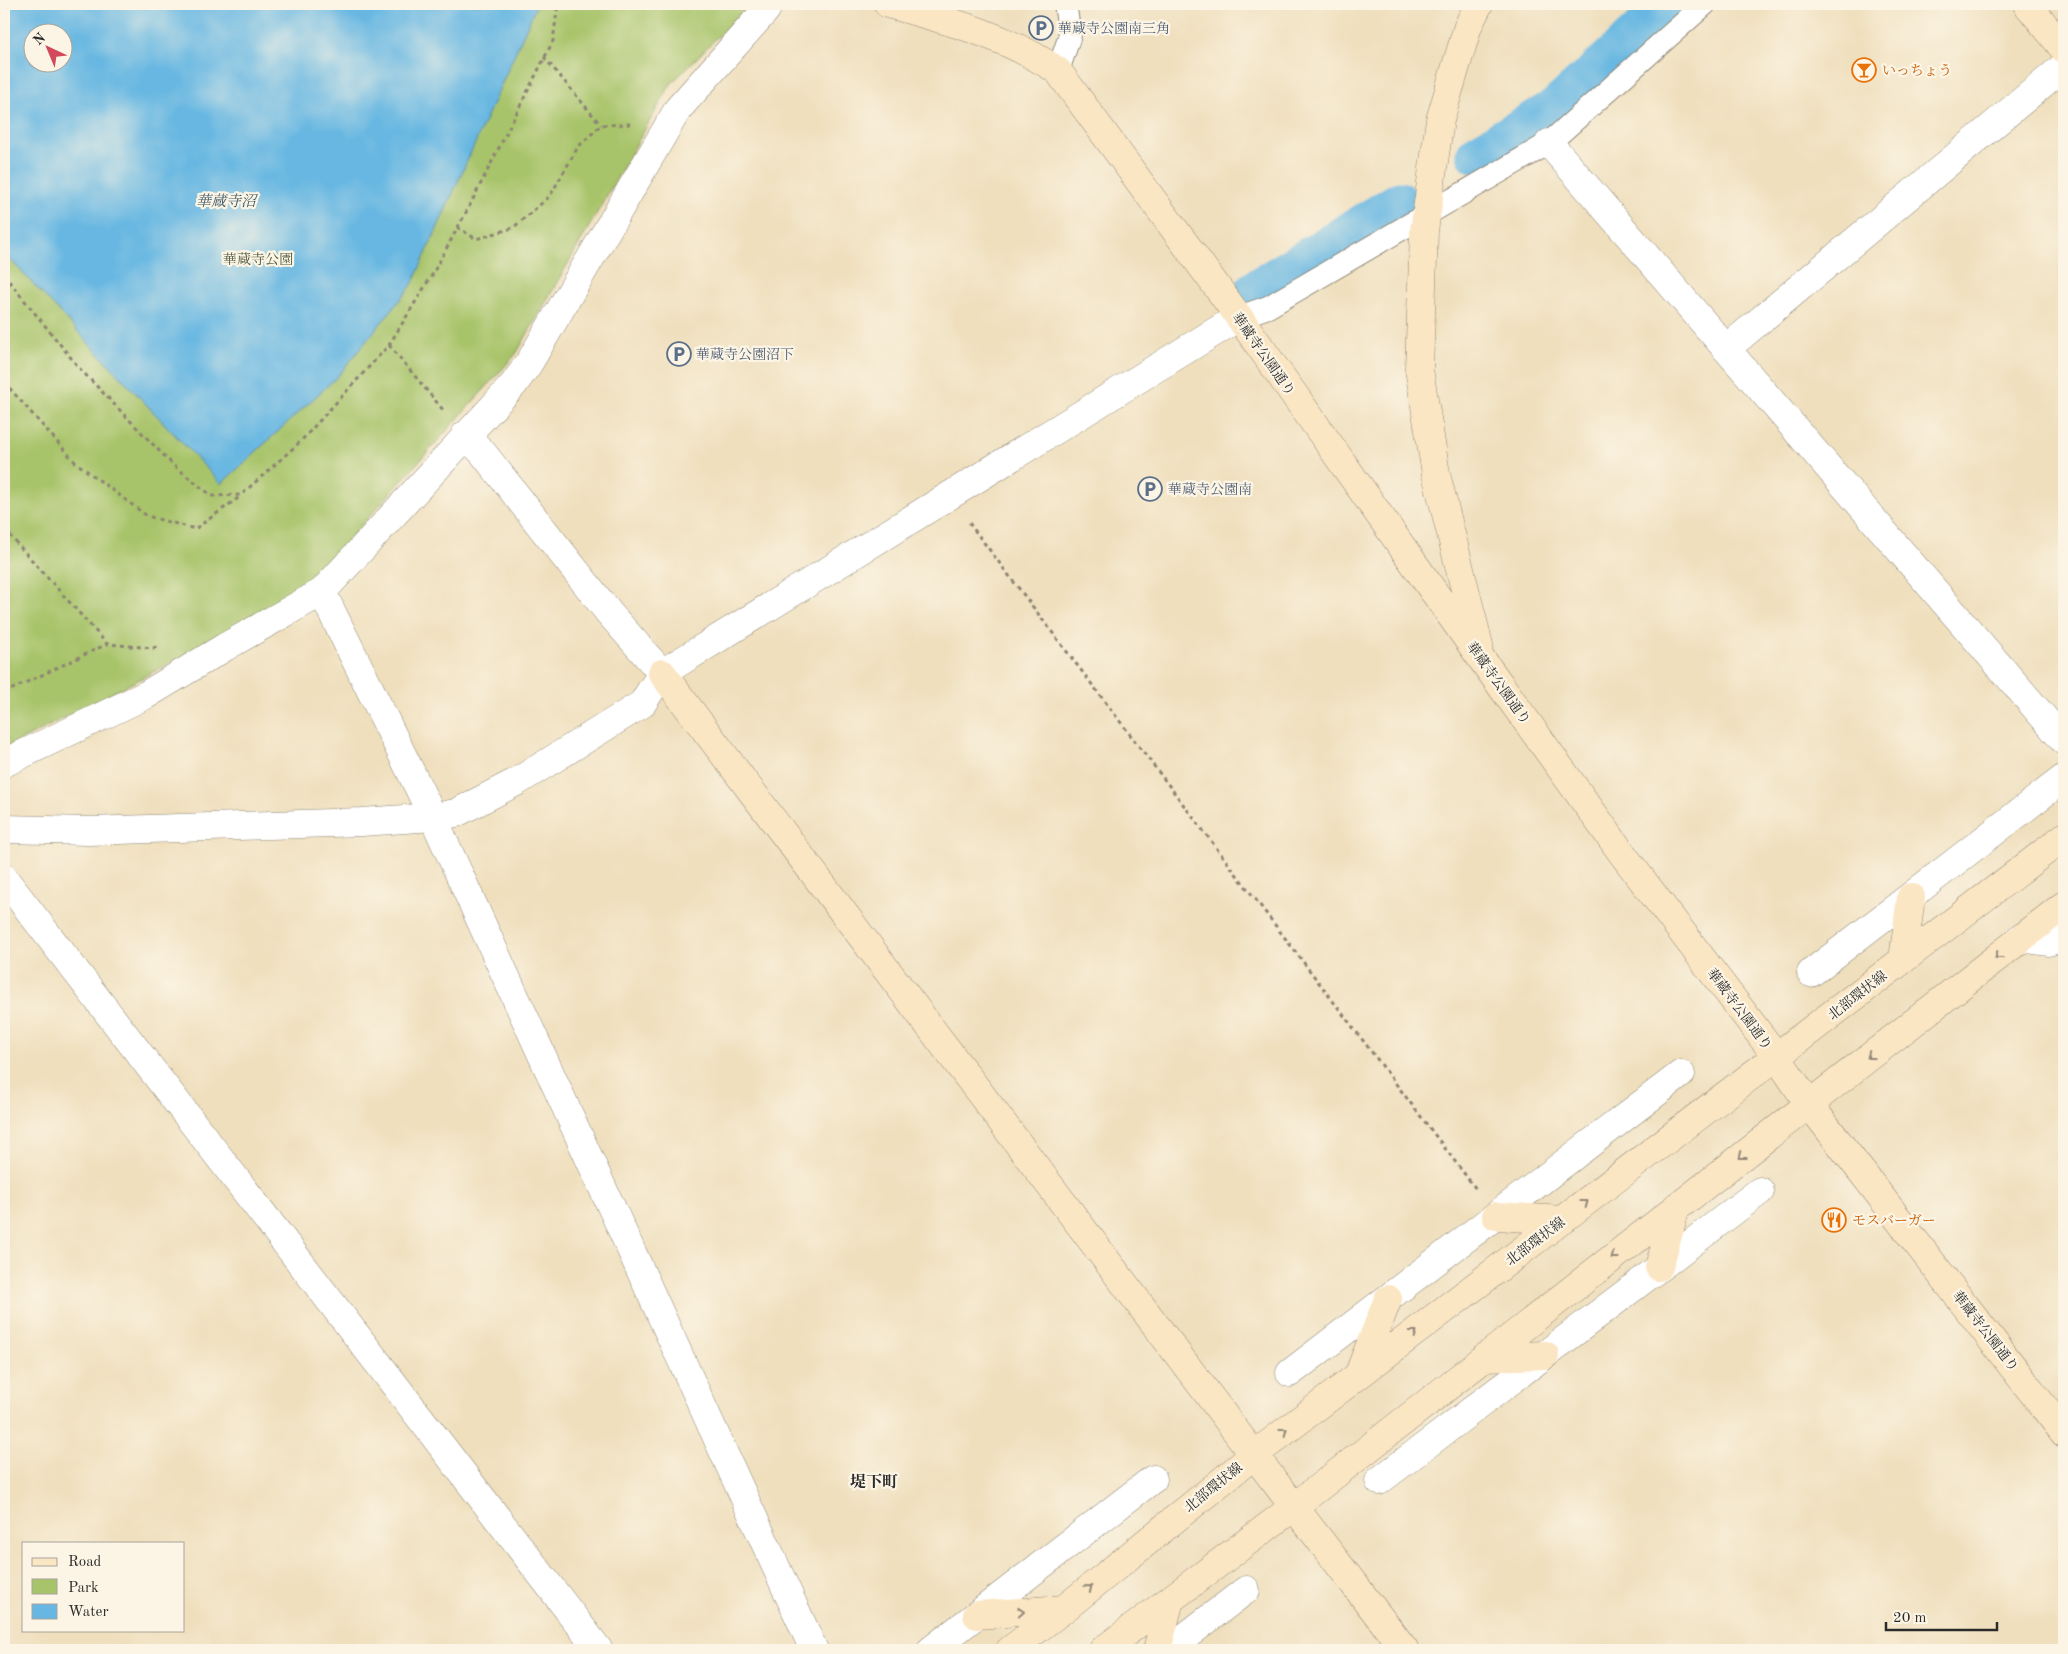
<svg xmlns="http://www.w3.org/2000/svg" width="2068" height="1654" viewBox="0 0 2068 1654" font-family="'Old Standard TT','Noto Serif JP',serif">
<style>
.green{fill:#a8c46b;stroke:#6a784b;fill-rule:evenodd}
.water{fill:#67b7e2;stroke:#497186;fill-rule:evenodd}
.lines{fill:none;stroke-linecap:round;stroke-linejoin:round}
.canal{stroke:#67b7e2;stroke-width:39}
.lane-casing{stroke:#8d8574;stroke-width:24}
.street-casing{stroke:#8d8574;stroke-width:29}
.secondary-casing{stroke:#8d8574;stroke-width:29}
.path{stroke:#8d8574;stroke-width:3;stroke-dasharray:4 4;stroke-linecap:butt}
.lane{stroke:#fff;stroke-width:22}
.street{stroke:#fff;stroke-width:28}
.secondary{stroke:#fbe6c4;stroke-width:28}
.oneway{stroke:#938878}
.labels{text-anchor:middle;stroke-width:4.5;stroke-linejoin:round;paint-order:stroke}
.service-label{font-size:14px;fill:#4e5e75;stroke:#fcf5e5;text-anchor:start}
.food-label{font-size:14px;fill:#c56008;stroke:#fcf5e5;text-anchor:start}
.park-label{font-size:14px;fill:#50593e;stroke:#fcf5e5}
.street-label{font-size:14px;fill:#2b2b2b;stroke:#fcf5e5}
.water-label{font-size:15px;font-style:italic;fill:#405c6b;stroke:#fcf5e5}
.quarter-label{font-size:16px;font-weight:bold;fill:#2b2b2b;stroke:#fcf5e5}
</style>
<rect width="100%" height="100%" fill="#fcf5e5"/>
<filter id="ink" filterUnits="userSpaceOnUse"><feTurbulence type="fractalNoise" baseFrequency=".02" numOctaves="2"/><feDisplacementMap in="SourceGraphic" scale="10" xChannelSelector="R" yChannelSelector="G"/><feConvolveMatrix kernelMatrix="1 2 1 2 8 2 1 2 1" color-interpolation-filters="sRGB"/></filter>
<filter id="wash" filterUnits="userSpaceOnUse"><feTurbulence type="fractalNoise" baseFrequency=".0096" numOctaves="4" result="noise"/><feDisplacementMap in="SourceGraphic" scale="20" xChannelSelector="R" yChannelSelector="G"/><feGaussianBlur stdDeviation="1.12" result="paint"/><feColorMatrix in="noise" values="0 0 0 0 0 0 0 0 0 0 0 0 0 0 0 0 0 1.4 0 .05"/><feComposite in="paint" operator="in"/></filter>
<g filter="url(#wash)">
<rect width="100%" height="100%" fill="#efdfbd"/>
<!-- green -->
<path class="green" d="M4 4H747L745 9 671 84 516 354 295 599 4 749ZM32 32H62V62H32Z"/>
<!-- water -->
<path class="water" d="M4 4H537L412 285 338 376 221 484 4 253ZM32 32H62V62H32Z"/>
<g class="lines">
<!-- canal -->
<path class="canal" d="M1476 154 1556 107 1669 4
M1254 290 1399 201"/>
</g>
</g>
<g filter="url(#ink)">
<g class="lines">
<!-- lane casing -->
<g class="lane-casing">
<path id="lane" d="M1058 71 1070 35 1065 4
M1239 317 1268 307 1549 143 1705 4"/>
</g>
<!-- street casing -->
<g class="street-casing">
<path id="street" d="M1549 143 2064 741
M1726 349 2064 66
M465 435 483 453 609 613 662 673
M322 592 433 817 814 1650
M4 763 146 695 225 647 322 592 514 384 529 363 678 109 766 10 769 4
M4 829 89 831 362 822 433 817 456 813 518 781 642 704 662 673 1239 317
M4 878 599 1650
M2020 938 2048 942 2064 938
M1811 973 2064 778
M1290 1373 1681 1074
M1379 1481 1760 1191
M931 1650 1153 1479
M1168 1650 1246 1590"/>
</g>
<!-- secondary casing -->
<g class="secondary-casing">
<path id="secondary" d="M888 4C949 21 1005 35 1058 71L1239 317 1483 661 1624 856 1777 1057 1809 1104 2064 1433
M1479 4 1468 26 1440 120 1424 231 1419 369 1436 474 1479 645
M2027 4 2064 49
M662 673 1254 1455 1405 1650
M1903 960 1911 897
M1496 1216 1563 1220
M1659 1267 1676 1207
M1485 1357 1545 1355
M1358 1376 1388 1299
M977 1615 1064 1609
M1010 1650 1064 1609 1254 1455 2064 837
M1103 1650 1295 1506 2064 905
M1157 1650 1170 1600"/>
</g>
<!-- path -->
<path class="path" d="M544 57 601 125
M457 227 476 239 513 228 550 196 578 147 601 125 630 124
M4 275 80 369 173 465 212 496 241 495 300 442 389 345 432 275 470 205 553 41 558 4
M389 345 444 411
M4 382 75 462 147 516 195 529 241 496
M969 523 1476 1189
M4 529 107 644
M4 693 107 644 153 648 159 646"/>
<!-- lane -->
<use href="#lane" class="lane"/>
<!-- street -->
<use href="#street" class="street"/>
<!-- secondary -->
<use href="#secondary" class="secondary"/>
</g>
<!-- one-way arrows -->
<defs><path id="oneway-chevron" d="M-2-3.5L2.5 0L-2 3.5" fill="none" stroke-width="1.6" stroke-linecap="round" stroke-linejoin="round" transform="scale(1.25)"/></defs>
<g class="oneway">
<use href="#oneway-chevron" transform="translate(1998 956) rotate(142)"/>
<use href="#oneway-chevron" transform="translate(1870 1056) rotate(142)"/>
<use href="#oneway-chevron" transform="translate(1742 1156) rotate(142)"/>
<use href="#oneway-chevron" transform="translate(1585 1203) rotate(-37)"/>
<use href="#oneway-chevron" transform="translate(1614 1256) rotate(142)"/>
<use href="#oneway-chevron" transform="translate(1414 1333) rotate(-37)"/>
<use href="#oneway-chevron" transform="translate(1284 1431) rotate(-37)"/>
<use href="#oneway-chevron" transform="translate(1089 1588) rotate(-39)"/>
<use href="#oneway-chevron" transform="translate(1021 1612) rotate(-4)"/>
</g>
</g>
<!-- icons -->
<defs>
<g id="parking-ring" transform="scale(1.25)"><circle r="9.5" fill="#fcf5e5" stroke="#5c6f8a" stroke-width="1.5"/><path d="M-3.5-5.5H1a3.5 3.5 0 0 1 0 7H-1V5.5H-3.5ZM-1-3.4V-.6H.8a1.4 1.4 0 0 0 0-2.8Z" fill="#5c6f8a"/></g>
<g id="bar-ring" transform="scale(1.25)"><circle r="9.5" fill="#fcf5e5" stroke="#e8710a" stroke-width="1.5"/><path d="M-6-5H6L.8 .8V4.5H3.5V6h-7V4.5H-.8V.8Z" fill="#e8710a"/></g>
<g id="restaurant-ring" transform="scale(1.25)"><circle r="9.5" fill="#fcf5e5" stroke="#e8710a" stroke-width="1.5"/><path d="M-5-6h1v4h1v-4h1v4h1v-4h1v5L-1.5 .5V6h-2V.5L-5-1ZM5-6V6H3V1.5H1.5Q1.5-4 5-6Z" fill="#e8710a"/></g>
</defs>
<g fill-rule="evenodd">
<use href="#parking-ring" x="1041" y="28"/>
<use href="#bar-ring" x="1864" y="70"/>
<use href="#parking-ring" x="679" y="354"/>
<use href="#parking-ring" x="1150" y="489"/>
<use href="#restaurant-ring" x="1834" y="1220"/>
</g>
<g class="labels">
<!-- service labels -->
<g class="service-label">
<text x="1058" y="33">華蔵寺公園南三角</text>
<text x="696" y="359">華蔵寺公園沼下</text>
<text x="1168" y="494">華蔵寺公園南</text>
</g>
<!-- food labels -->
<g class="food-label">
<text x="1882" y="75">いっちょう</text>
<text x="1852" y="1225">モスバーガー</text>
</g>
<!-- park labels -->
<g class="park-label">
<text x="258" y="264">華蔵寺公園</text>
</g>
<!-- street labels -->
<g class="street-label">
<text transform="translate(1264 354) rotate(55)" y="5">華蔵寺公園通り</text>
<text transform="translate(1499 683) rotate(54)" y="5">華蔵寺公園通り</text>
<text transform="translate(1857 995) rotate(-38)" y="5">北部環状線</text>
<text transform="translate(1740 1009) rotate(53)" y="5">華蔵寺公園通り</text>
<text transform="translate(1535 1241) rotate(-37)" y="5">北部環状線</text>
<text transform="translate(1986 1331) rotate(52)" y="5">華蔵寺公園通り</text>
<text transform="translate(1213 1487) rotate(-39)" y="5">北部環状線</text>
</g>
<!-- water labels -->
<g class="water-label">
<text x="226" y="206">華蔵寺沼</text>
</g>
<!-- quarter labels -->
<g class="quarter-label">
<text x="874" y="1487">堤下町</text>
</g>
</g>
<!-- margin -->
<rect width="2068" height="1654" fill="none" stroke="#fcf5e5" stroke-width="20"/>
<!-- legend -->
<rect x="22" y="1542" width="162" height="90" fill="#fcf5e5" stroke="#a8a49b"/>
<rect x="32" y="1558" width="25" height="8" fill="#fbe6c4" stroke="#a8a49b"/>
<text x="68" y="1566" font-size="15" fill="#2b2b2b">Road</text>
<rect x="32" y="1579" width="25" height="15" fill="#a8c46b" stroke="#a8a49b"/>
<text x="68" y="1592" font-size="15" fill="#2b2b2b">Park</text>
<rect x="32" y="1604" width="25" height="15" fill="#67b7e2" stroke="#a8a49b"/>
<text x="68" y="1616" font-size="15" fill="#2b2b2b">Water</text>
<!-- north arrow -->
<g transform="translate(48 48) rotate(316)"><circle r="24" fill="#fcf5e5" stroke="#a8a49b"/>
<path d="M0-4L9 19L0 12L-9 19Z" fill="#d1495b"/>
<text y="-8" font-size="14" font-weight="bold" text-anchor="middle" fill="#2b2b2b">N</text>
</g>
<!-- scale -->
<path d="M1886 1622v8h111v-8" fill="none" stroke="#2b2b2b" stroke-width="2.5"/>
<text x="1893" y="1622" font-size="15" fill="#2b2b2b" stroke="#fcf5e5" stroke-width="4" paint-order="stroke">20 m</text>
</svg>
